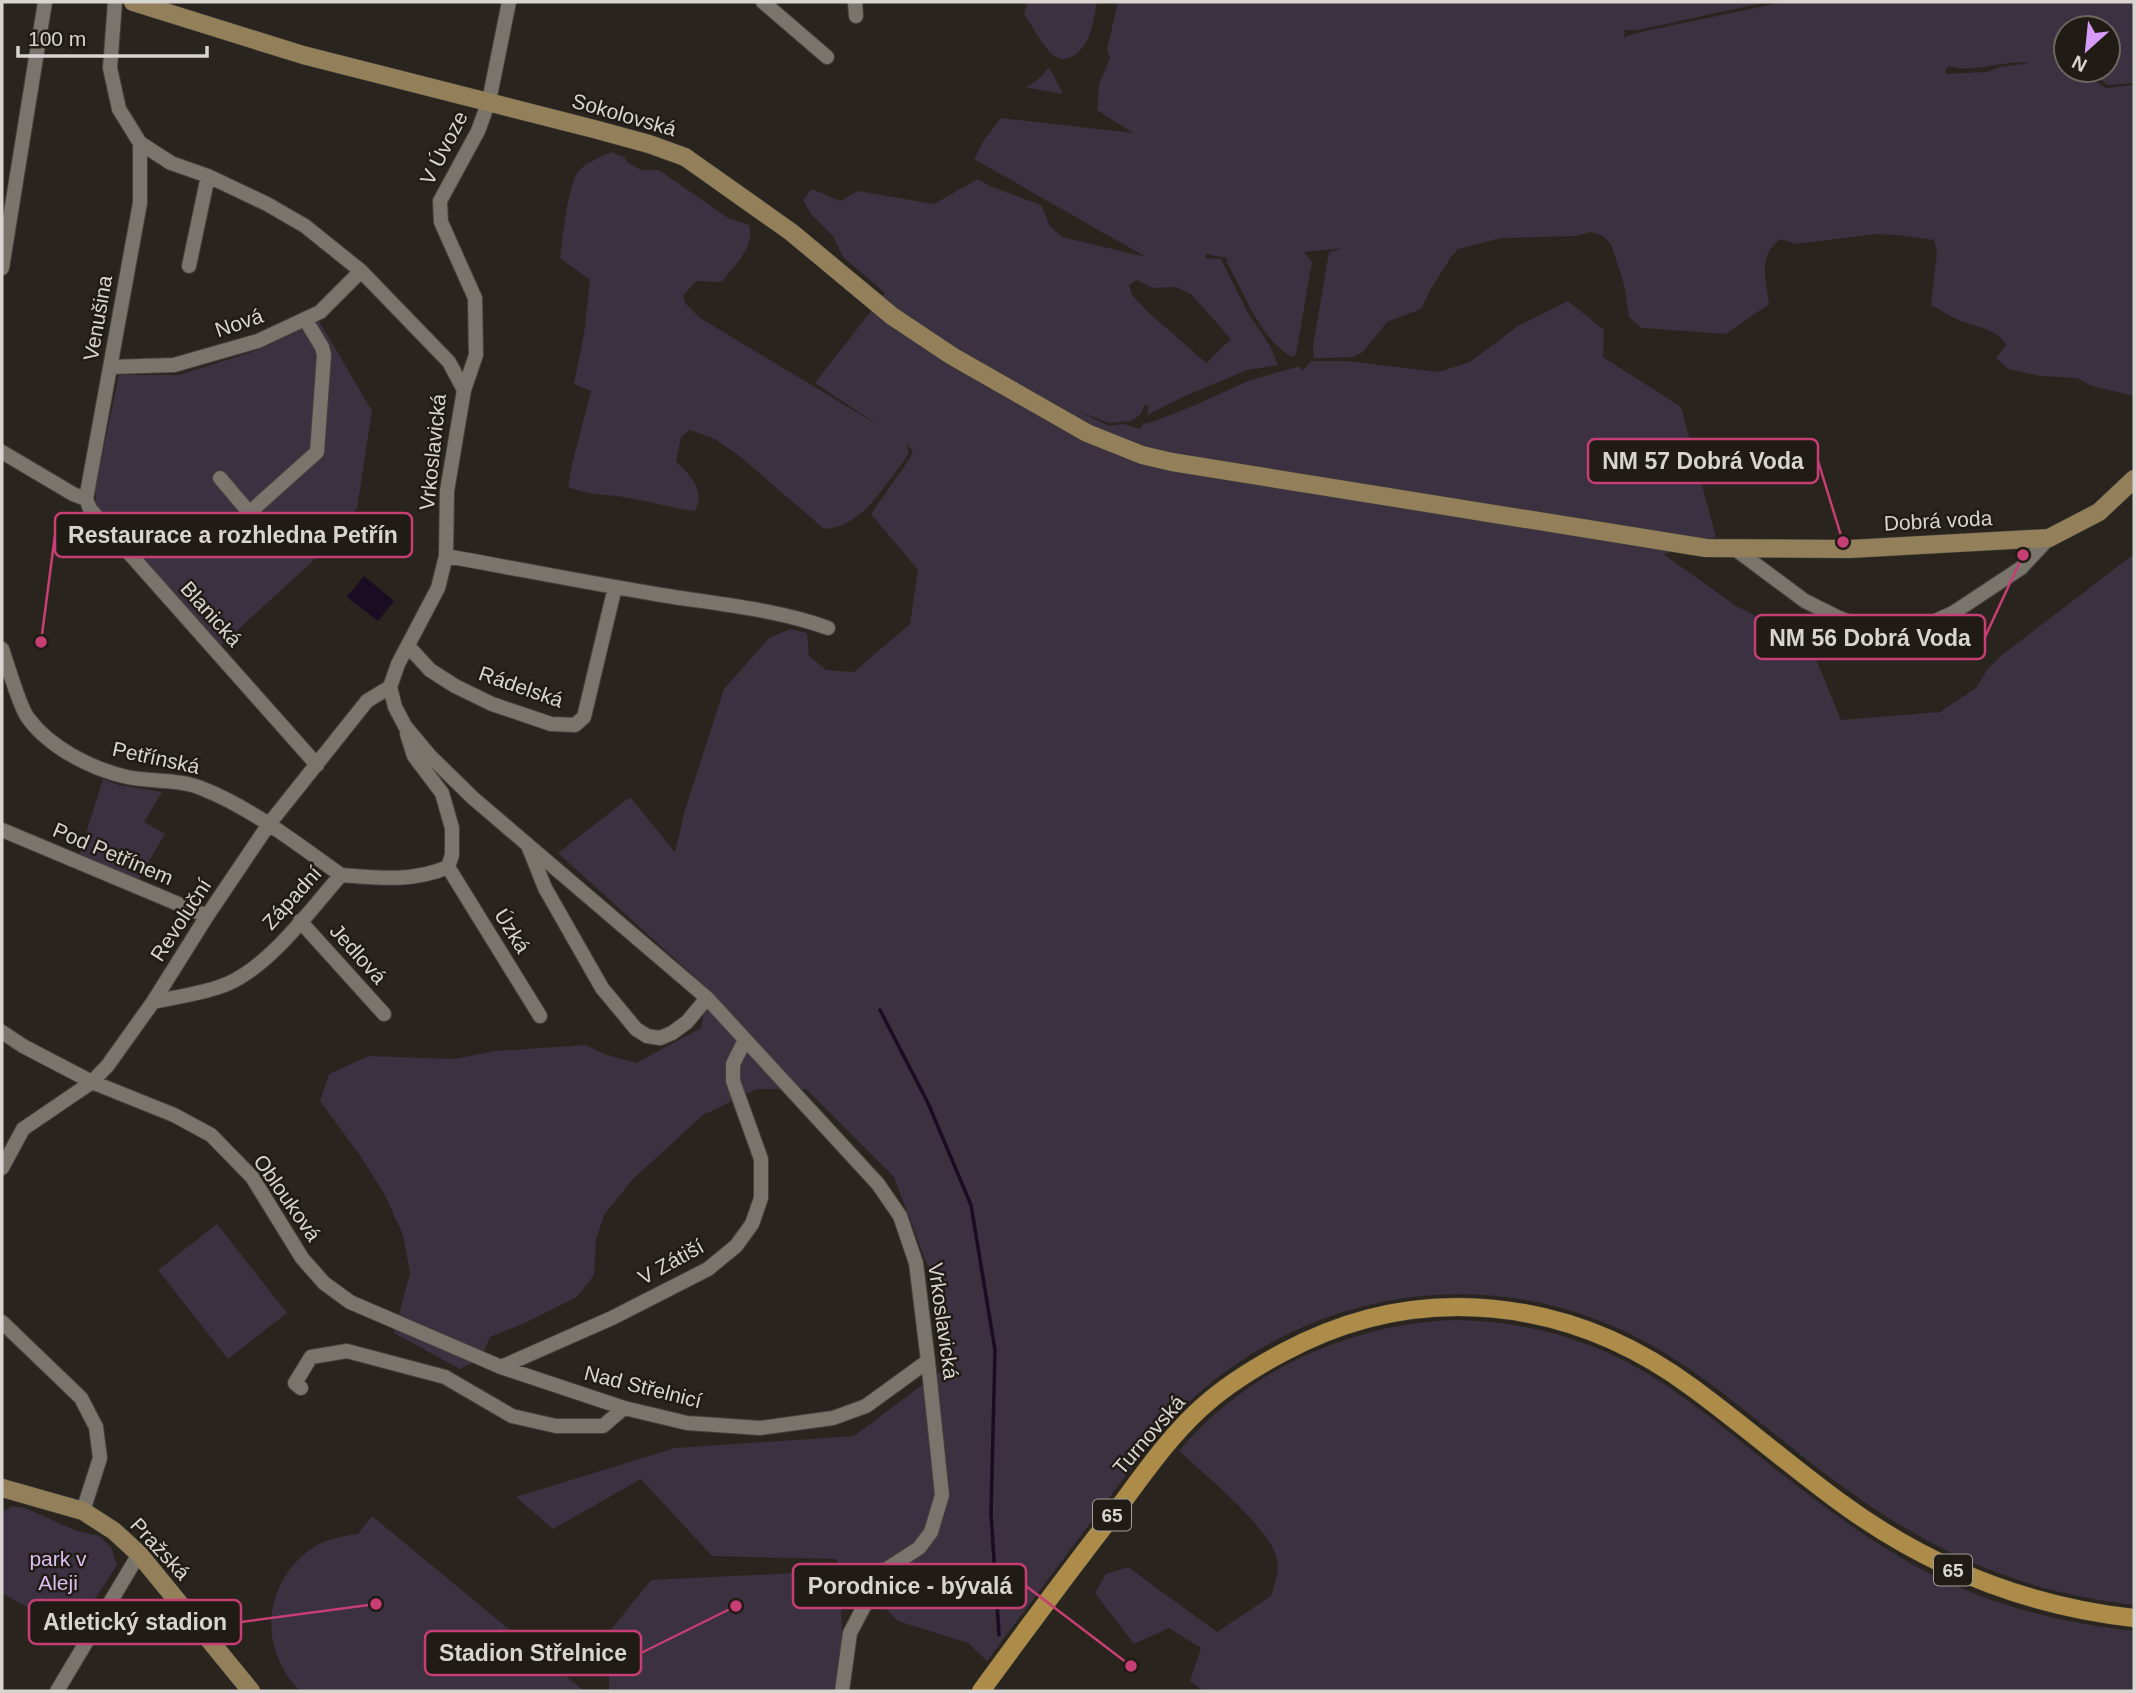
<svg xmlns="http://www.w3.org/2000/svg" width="2136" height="1693" viewBox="0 0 2136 1693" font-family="Arial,sans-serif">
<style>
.green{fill:#3b3141;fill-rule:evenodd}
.water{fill:#1a0c22}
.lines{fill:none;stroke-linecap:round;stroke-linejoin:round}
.stream{stroke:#1a0c22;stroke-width:3.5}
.street-casing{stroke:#45423c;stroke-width:16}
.secondary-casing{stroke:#45423c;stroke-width:19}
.primary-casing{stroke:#45423c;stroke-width:19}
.street{stroke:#79746c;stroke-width:14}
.secondary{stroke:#93805a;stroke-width:18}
.primary{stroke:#ad8b48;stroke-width:18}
.labels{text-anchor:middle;stroke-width:5;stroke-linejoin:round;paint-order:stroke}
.shield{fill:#201c15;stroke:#a19e99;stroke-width:2}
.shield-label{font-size:19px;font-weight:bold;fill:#d8d5d1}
.street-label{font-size:21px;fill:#d8d5d1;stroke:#201c15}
.park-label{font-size:21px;fill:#ddbdf1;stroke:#201c15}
.leader{fill:none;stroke:#c63e73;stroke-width:2.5}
.callout-dot{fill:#c63e73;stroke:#201c15;stroke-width:2.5}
.callout{fill:#201c15;stroke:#c63e73;stroke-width:2.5}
.callout-label{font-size:23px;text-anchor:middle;font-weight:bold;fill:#d8d5d1}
</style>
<rect width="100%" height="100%" fill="#29251e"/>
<!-- green -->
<path class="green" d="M1028 2H1097C1093 22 1092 44 1073 56 1067 60 1059 60 1053 55 1042 46 1032 25 1024 14Z
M1118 2H1767L1638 30H1625L1624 38 1636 33 1783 2H2134V83L2108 85 2089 70H2108V28H2066V65H2062L2066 66V70H2077L2106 88 2134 85V396L2092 386 2077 378 2040 376 2008 369 1996 358 2006 345C1998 329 1976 327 1961 321 1951 317 1941 310 1931 305L1937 253 1934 240 1898 235 1875 234 1796 244 1781 239C1757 255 1766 279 1769 304L1726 334 1642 328 1629 317 1624 284 1611 244 1603 236 1591 232 1576 236 1501 238 1458 249 1451 257 1431 289 1421 309 1387 322 1363 352 1353 357 1314 358 1313 346 1329 252 1343 248 1304 252 1312 262 1296 354 1292 357C1261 341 1244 292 1227 263V258L1206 254 1205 258 1221 259 1248 313 1270 346 1278 365 1247 370 1185 396 1147 415 1149 406 1145 405 1140 415 1131 421 1109 423 1076 410 1109 426 1123 424 1140 429 1143 424 1152 422 1193 406 1248 381 1296 367H1300L1302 371 1311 361H1347L1439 372 1470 362 1518 326 1568 301 1604 330 1603 357 1681 407 1716 537 1663 554 1736 606 1809 642 1841 720 1940 712 1976 688 1987 670 2002 655 2134 554V1605C1998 1589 1908 1539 1802 1456 1755 1419 1709 1379 1658 1349 1508 1260 1323 1282 1194 1397 1177 1412 1163 1429 1148 1446L987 1661 968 1643 898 1621 835 1559 712 1556 641 1479 553 1529 516 1497 675 1448 854 1436 942 1370 939 1296 894 1177 806 1089H757L703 1115 632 1180 604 1215 596 1240 594 1275 577 1297 525 1323 490 1337 481 1358 460 1369 394 1333 410 1273 403 1235 384 1193 359 1154 320 1101 329 1074 369 1056 454 1059 495 1051 586 1045 604 1054 636 1063 701 1028 708 989 558 853 630 797 675 852 685 810 724 689 769 638 790 629 807 633 809 656 826 670 854 672 910 624 918 570 871 514 910 458 913 451 906 443 909 452 904 461C882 488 862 527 824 529L742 458 715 439 690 430 681 437 676 461C690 476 706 489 695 511 671 508 648 501 623 497 604 494 587 495 568 487L572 464 591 391 574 384 584 334 590 280 560 258C563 237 567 187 578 172 586 162 600 157 611 152L624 157 628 163 641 170H659L728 218 749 225C756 247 734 265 722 282L696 281 683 296 686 304 700 318 881 427 815 383 885 293 843 257 833 236 811 214 803 200 812 189 840 201 858 191 934 204 978 179 990 186 1041 205 1050 226 1062 237 1146 257 974 159 984 140 1001 118 1133 133 1097 110 1099 84 1110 58 1107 49ZM2030 63 2001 67 1986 72 1946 74 1945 70 1949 66C1970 74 2008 59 2030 63ZM1137 280 1153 288 1176 287 1191 294 1231 339 1206 363 1148 312 1132 295 1129 285Z
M1049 67 1063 94 1030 88 1025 89 1041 77Z
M319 321 372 411 357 508 314 560 220 646 97 507 95 490 119 375H179L258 350Z
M103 779 119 785 162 792 144 822 165 834 138 880 79 856Z
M217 1224 287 1313 228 1359 158 1270Z
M1451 1320C1512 1320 1574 1334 1629 1363 1676 1388 1716 1422 1758 1455 1802 1490 1846 1525 1895 1554 1967 1599 2050 1622 2134 1631V1691H1203L1190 1681 1201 1648 1169 1628 1134 1644 1095 1593 1106 1574 1128 1567 1217 1632 1271 1596C1274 1585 1280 1571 1277 1559 1271 1529 1203 1473 1179 1451 1245 1371 1348 1325 1451 1320Z
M12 1506 25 1508 77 1531 99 1536 111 1547 117 1565 73 1633 2 1593V1513Z
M372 1516 584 1691H300C258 1649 262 1584 312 1548 326 1539 342 1536 358 1534Z
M840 1571 844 1691H609V1632L651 1580Z"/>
<!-- water -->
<path class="water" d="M364 576 394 601 378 621 347 597Z"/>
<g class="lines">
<!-- stream -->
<path class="stream" d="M880 1010 928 1103 971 1205 995 1350 991 1514 999 1635"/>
<!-- street casing -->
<g class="street-casing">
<path id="street" d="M115 2 110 68 119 109 140 143 171 163 208 176 267 204 305 226 361 271 449 362 464 390 447 491 446 556 438 588 398 664 390 687 395 707 405 726 430 756 473 798 707 998 878 1184 900 1216 916 1263 928 1361 942 1495 931 1532 919 1548 882 1572 850 1633 842 1691
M763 2 827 57
M855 2 856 16
M140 143V203L86 499 90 509 317 765
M189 266 208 176
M2 268 45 2
M111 367 174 365 258 341 320 312 361 271
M464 390 476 355 475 298 441 222 440 201 478 131 489 101 509 2
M2 452 73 494 86 499
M220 478 281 550
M249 513 317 452 324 355 322 347 305 319
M1735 549 1805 601 1837 617 1870 630 1898 634 1933 622 1953 613 2021 568 2049 538
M446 556C518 569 589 583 661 595 717 604 775 609 828 628
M408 646 430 670 455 686 492 704 551 724 575 725 584 717 615 587
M2 649C8 665 19 706 28 718 50 748 92 769 127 777 151 782 179 779 201 788 252 808 297 844 341 875
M2 830 207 916
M529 848 545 888 602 988 636 1029 647 1036 660 1038 672 1033 687 1022 707 998
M448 867 540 1016
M341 875C378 878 414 882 448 867L452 855V828L442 793 414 756 407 734
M300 921 384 1014
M153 1002C176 997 206 993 227 984 270 966 310 910 341 875
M2 1032 23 1046 92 1082 174 1115 211 1135 252 1177 302 1258 324 1283 350 1302 501 1367 624 1408 687 1423 760 1428 833 1418 866 1406 928 1361
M2 1168 23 1129 92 1082 108 1065 153 1002 207 916 269 824 367 701 390 687
M2 1322 81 1398 96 1427 100 1458 83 1511
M501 1367 612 1318 708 1269 736 1246 752 1224 761 1198V1159L733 1081V1064L745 1040
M301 1388 295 1383 311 1357 347 1351 445 1377 512 1416 556 1426H603L624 1408
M57 1691 139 1554"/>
</g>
<!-- secondary casing -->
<g class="secondary-casing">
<path id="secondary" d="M133 2 303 55 594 129 649 144 685 157 791 232 892 316 952 356 1087 433 1142 455 1172 462 1706 548 1850 549 2049 538 2099 512 2134 479
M2 1488 83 1511 114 1531 139 1554 251 1691"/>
</g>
<!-- primary casing -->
<g class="primary-casing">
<path id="primary" d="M981 1691C1025 1631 1070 1570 1116 1511 1143 1475 1168 1438 1201 1408 1225 1386 1254 1368 1282 1353 1418 1279 1570 1297 1693 1388 1742 1424 1788 1464 1837 1500 1926 1566 2024 1606 2134 1618"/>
</g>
<!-- street -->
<use href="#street" class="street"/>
<!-- secondary -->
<use href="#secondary" class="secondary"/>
<!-- primary -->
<use href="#primary" class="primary"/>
</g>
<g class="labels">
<!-- shield labels -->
<g class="shield">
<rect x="1093" y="1499.5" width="38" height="31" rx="5"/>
<rect x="1934" y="1554.5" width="38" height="31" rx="5"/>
</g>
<g class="shield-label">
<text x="1112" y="1522">65</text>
<text x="1953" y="1577">65</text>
</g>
<!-- street labels -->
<g class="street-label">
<text transform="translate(624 115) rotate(16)" y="7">Sokolovská</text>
<text transform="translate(444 148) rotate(-63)" y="7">V Úvoze</text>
<text transform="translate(98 318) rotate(-80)" y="7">Venušina</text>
<text transform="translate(239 323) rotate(-19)" y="7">Nová</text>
<text transform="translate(433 452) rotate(-84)" y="7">Vrkoslavická</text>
<text transform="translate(1938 521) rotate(-3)" y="7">Dobrá voda</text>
<text transform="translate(211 614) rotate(48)" y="7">Blanická</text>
<text transform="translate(521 687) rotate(19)" y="7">Rádelská</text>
<text transform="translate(156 758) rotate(12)" y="7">Petřínská</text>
<text transform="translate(113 854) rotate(23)" y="7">Pod Petřínem</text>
<text transform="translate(292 898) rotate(-48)" y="7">Západní</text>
<text transform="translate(181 920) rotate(-57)" y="7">Revoluční</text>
<text transform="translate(512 931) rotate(58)" y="7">Úzká</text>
<text transform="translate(358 954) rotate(48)" y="7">Jedlová</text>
<text transform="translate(287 1198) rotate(55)" y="7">Oblouková</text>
<text transform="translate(671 1262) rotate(-29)" y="7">V Zátiší</text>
<text transform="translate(943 1321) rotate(82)" y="7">Vrkoslavická</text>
<text transform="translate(643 1387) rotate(14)" y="7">Nad Střelnicí</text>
<text transform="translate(1149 1435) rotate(-49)" y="7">Turnovská</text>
<text transform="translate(160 1549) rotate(47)" y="7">Pražská</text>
</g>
<!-- park labels -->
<g class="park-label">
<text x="58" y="1566">park v<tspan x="58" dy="24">Aleji</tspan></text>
</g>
</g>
<!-- callouts -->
<path class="leader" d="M1843 542L1818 461M41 642L55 535M2023 555L1985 637M1131 1666L1026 1586M376 1604L241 1622M736 1606L641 1653"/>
<g class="callout-dot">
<circle cx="1843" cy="542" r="7"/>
<circle cx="41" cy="642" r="7"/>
<circle cx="2023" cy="555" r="7"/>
<circle cx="1131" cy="1666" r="7"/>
<circle cx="376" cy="1604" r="7"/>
<circle cx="736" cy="1606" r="7"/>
</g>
<g class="callout">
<rect x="1588" y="439" width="230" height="44" rx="7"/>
<rect x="55" y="513" width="357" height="44" rx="7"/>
<rect x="1755" y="615" width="230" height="44" rx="7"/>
<rect x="793" y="1564" width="233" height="44" rx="7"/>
<rect x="29" y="1600" width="212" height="44" rx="7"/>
<rect x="425" y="1631" width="216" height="44" rx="7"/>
</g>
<g class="callout-label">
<text x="1703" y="469">NM 57 Dobrá Voda</text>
<text x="233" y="543">Restaurace a rozhledna Petřín</text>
<text x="1870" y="646">NM 56 Dobrá Voda</text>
<text x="910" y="1594">Porodnice - bývalá</text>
<text x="135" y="1630">Atletický stadion</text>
<text x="533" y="1661">Stadion Střelnice</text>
</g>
<!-- border -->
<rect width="2136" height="1693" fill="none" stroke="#d8d5d1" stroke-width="7"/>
<!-- north arrow -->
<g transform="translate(2087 49) rotate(207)"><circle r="33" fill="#201c15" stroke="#6a6660" stroke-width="2"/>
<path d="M0-5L12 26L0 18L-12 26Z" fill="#d79bf9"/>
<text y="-10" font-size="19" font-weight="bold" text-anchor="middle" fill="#d8d5d1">N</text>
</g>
<!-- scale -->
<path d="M18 46v10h189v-10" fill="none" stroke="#d8d5d1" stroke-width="3.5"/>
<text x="28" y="46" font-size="21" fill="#d8d5d1" stroke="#201c15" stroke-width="5" paint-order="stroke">100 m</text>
</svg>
